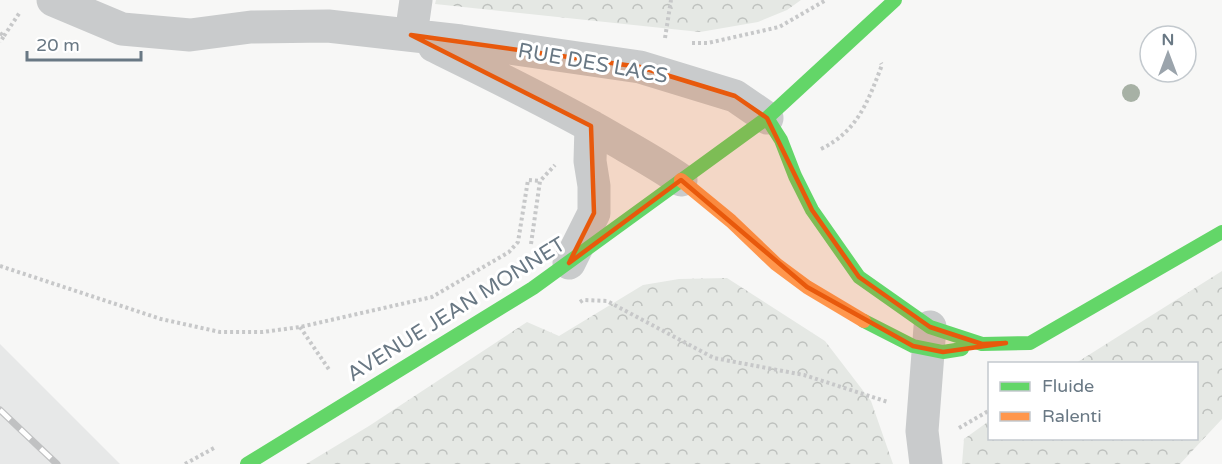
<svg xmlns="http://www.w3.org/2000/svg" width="1222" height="464" viewBox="0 0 1222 464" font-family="'Varela Round',sans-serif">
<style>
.built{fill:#e7e8e8}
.forest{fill:url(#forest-crowns)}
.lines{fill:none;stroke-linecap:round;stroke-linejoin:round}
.path{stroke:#c7c8c9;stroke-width:4;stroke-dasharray:3 3;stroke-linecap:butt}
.street{stroke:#c9cbcc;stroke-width:33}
.fast{stroke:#63d668;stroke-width:14}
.slow{stroke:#ff974d;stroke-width:14}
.rail-casing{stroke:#c0c1c2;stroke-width:7}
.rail{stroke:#fff;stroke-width:4.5;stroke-dasharray:14;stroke-linecap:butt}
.tree{fill:#a7b1a5}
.marked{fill:#e8590c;fill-opacity:0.2;stroke:#e8590c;stroke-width:4.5;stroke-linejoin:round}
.labels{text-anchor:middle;stroke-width:6;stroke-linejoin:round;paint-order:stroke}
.street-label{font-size:21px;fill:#697884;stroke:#fff}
</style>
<defs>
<pattern id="forest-crowns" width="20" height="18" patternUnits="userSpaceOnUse" patternTransform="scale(1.5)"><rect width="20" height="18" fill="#e5e8e4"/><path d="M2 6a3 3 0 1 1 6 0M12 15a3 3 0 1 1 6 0" fill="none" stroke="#bec1be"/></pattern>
</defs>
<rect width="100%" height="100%" fill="#f7f7f6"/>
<!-- built -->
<path class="built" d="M0 344 120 464H0Z"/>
<!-- forest -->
<path class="forest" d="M436 0H801L787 10 758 22 700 32 435 4Z
M1222 271V419L1180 464H962L964 439 989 421 990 438H1196V364L1076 363Z
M727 278 825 341 871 401 893 464H306L369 426 527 322 559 336 643 285 679 279Z"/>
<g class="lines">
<!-- path -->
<path class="path" d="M0 33 4 36 0 42
M4 36 20 12
M665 38 671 0
M692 43H708L779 27 826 0
M821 149C858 131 868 101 882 65L881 63
M531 244 540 181 555 165
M0 266 161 319 220 332H263L300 327 432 297 509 252 518 242 528 180 540 181
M580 302 583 300 607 301 714 358 804 375 888 402
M300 327 330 371
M959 428 990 410
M185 464 214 448"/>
<!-- street -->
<path class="street" d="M53 0 122 29 190 35 251 27 328 26 461 41 640 67 735 96 767 118
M411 35 416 0
M434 46C493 75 553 104 610 137 634 151 658 164 681 180
M569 263 594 213V186L590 161 591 126
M926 464 922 431 930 327"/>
<!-- fast -->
<path class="fast" d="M767 118 781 140 795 176 812 210 859 277 930 327 982 344 1030 343 1222 232
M864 321 913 346 943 352 962 349
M247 464 533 288 767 118 895 0"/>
<!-- slow -->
<path class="slow" d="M681 180 731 221 776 264 807 287 864 321"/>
<!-- rail casing -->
<g class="rail-casing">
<path id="rail" d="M0 410 57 464"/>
</g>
<!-- rail -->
<use href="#rail" class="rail"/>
</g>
<!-- trees -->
<circle class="tree" cx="1131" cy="93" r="9"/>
<!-- marked area -->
<path class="marked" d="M411 35 640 67 735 96 767 118 812 210 859 277 930 327 982 344 1006 343 943 352 913 346 807 287 681 180 569 263 594 213 591 126Z"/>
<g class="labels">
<!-- street labels -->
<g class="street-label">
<text transform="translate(593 63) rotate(10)" y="7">RUE DES LACS</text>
<text transform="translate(456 309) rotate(-32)" y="7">AVENUE JEAN MONNET</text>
</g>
</g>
<!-- legend -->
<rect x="988" y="362" width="210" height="78" fill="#ffffff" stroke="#c3c9ce" stroke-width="1.5"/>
<rect x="1000" y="382" width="30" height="9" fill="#63d668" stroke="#c3c9ce" stroke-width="1.5"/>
<text x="1042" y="392" font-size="18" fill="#697884">Fluide</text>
<rect x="1000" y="412" width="30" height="9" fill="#ff974d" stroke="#c3c9ce" stroke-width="1.5"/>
<text x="1042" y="422" font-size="18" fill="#697884">Ralenti</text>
<!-- north arrow -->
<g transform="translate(1168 54)"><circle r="28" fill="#ffffff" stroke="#c3c9ce" stroke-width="1.5"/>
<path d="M0-4.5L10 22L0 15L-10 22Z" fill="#9ba4ac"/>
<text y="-9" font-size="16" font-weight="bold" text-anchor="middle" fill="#697884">N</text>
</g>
<!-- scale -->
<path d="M27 51v9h114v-9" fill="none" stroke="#697884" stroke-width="3"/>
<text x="36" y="51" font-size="18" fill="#697884" stroke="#ffffff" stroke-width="4.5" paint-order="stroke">20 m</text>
</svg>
